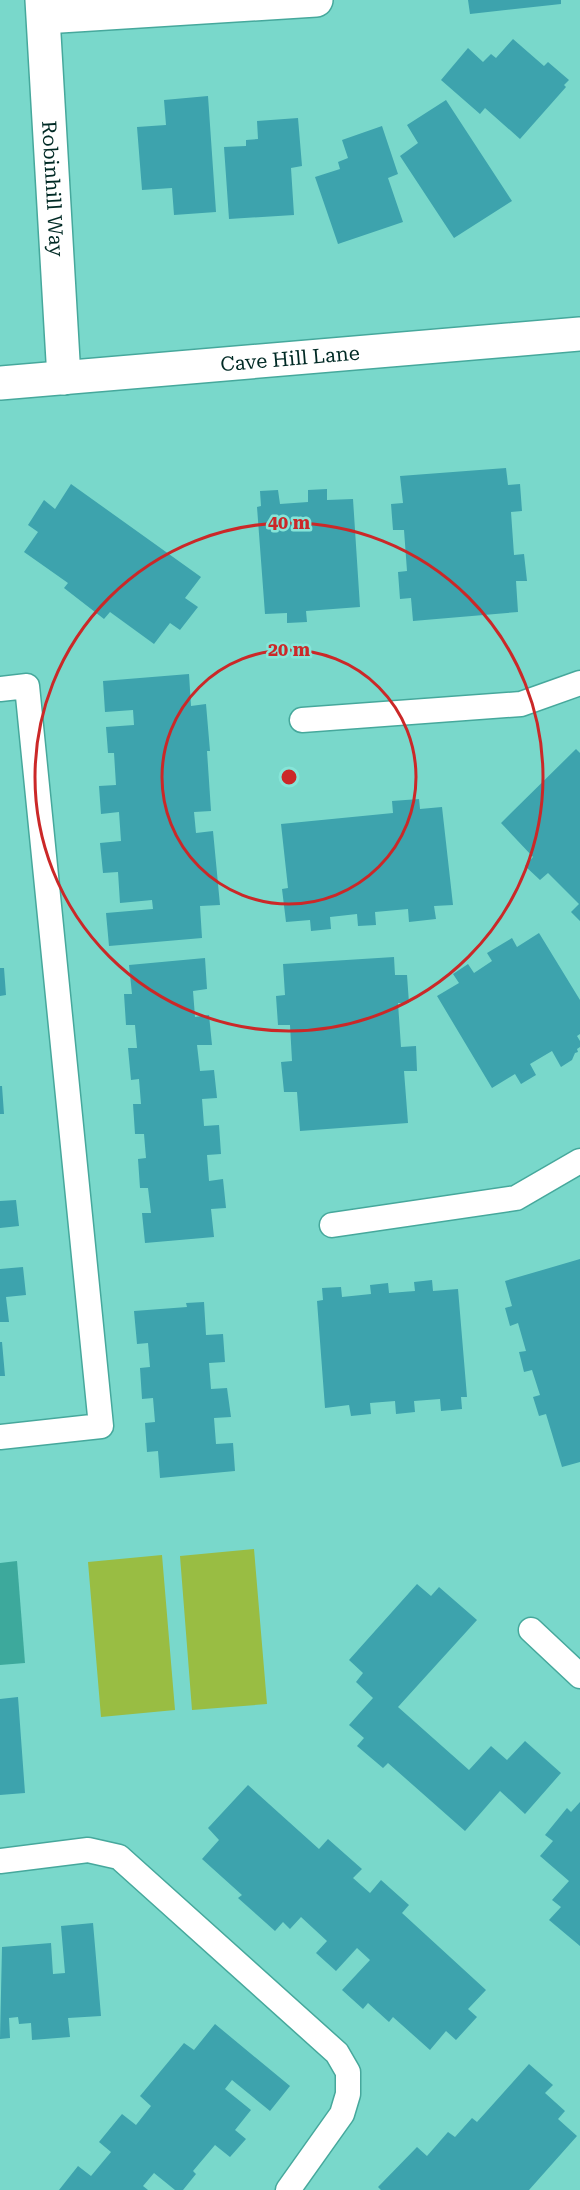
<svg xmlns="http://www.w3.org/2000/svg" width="580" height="2190" viewBox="0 0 580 2190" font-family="'Roboto Serif',serif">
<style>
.green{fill:#99bd43}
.water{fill:#3da99c}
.building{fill:#3da3ad}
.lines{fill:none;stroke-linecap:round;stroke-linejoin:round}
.lane-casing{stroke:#46a89c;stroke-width:27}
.street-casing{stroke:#46a89c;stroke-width:36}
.lane{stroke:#fff;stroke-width:24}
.street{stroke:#fff;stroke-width:33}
.ring{fill:none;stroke:#cb2828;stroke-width:3}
.labels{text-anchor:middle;stroke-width:5;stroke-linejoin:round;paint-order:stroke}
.street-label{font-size:20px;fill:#002a25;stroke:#86e5d8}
.centre{fill:#cb2828;stroke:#86e5d8;stroke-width:3}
.ring-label{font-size:18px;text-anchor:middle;font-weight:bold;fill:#cb2828;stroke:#86e5d8;stroke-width:5;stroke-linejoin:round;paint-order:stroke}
</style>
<rect width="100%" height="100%" fill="#79d8cb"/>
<!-- green -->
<path class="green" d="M254 1549 267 1704 192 1710 180 1556Z
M162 1555 175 1710 101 1717 88 1562Z"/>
<!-- water -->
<path class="water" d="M17 1561 25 1663 0 1665V1563Z"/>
<!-- building -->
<path class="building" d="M468 0H561V4L470 14Z
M513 39 544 66 548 62 569 80 564 85 566 87 520 139 485 108 480 114 441 80 468 48 483 62 491 54 496 58Z
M208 96 216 212 174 215 172 188 142 190 137 127 166 125 164 100Z
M446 100 512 201 454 238 400 156 418 143 407 125Z
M298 118 302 166 291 168 294 215 229 219 224 147 246 146V140L258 139 257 121Z
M382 126 398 174 388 178 403 222 338 244 315 177 340 169 338 162 348 158 342 140Z
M506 468 508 485 520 484 522 511 511 512 514 555 524 554 527 581H516L518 612 413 621 411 598 400 599 398 572 407 571 404 530H393L391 504 403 503 400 476Z
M71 484 201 577 185 598 198 607 180 630 170 623 154 644 110 612 104 619 64 588 68 583 24 552 38 532 28 525 44 500 55 509Z
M327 489V500L353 499 360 607 306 611 307 622 287 623V613L265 614 257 507 261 506 260 491 278 490 280 504 308 502V490Z
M189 674 191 706 206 704 210 751H207L211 811 194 812 196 833 213 831 220 905 200 906 202 938 109 946 106 913 153 909 152 900 120 903 118 872 103 873 100 843 121 841 119 812 101 814 99 786 116 785 114 753H108L106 727 134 725 133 710 105 712 103 681Z
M576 749 580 753V921L571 912 579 904 548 873 540 880 525 866 533 857 501 823Z
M419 799 420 809 442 807 453 905 434 906 436 919 409 922 408 909 375 912 376 925 358 926 357 914 330 917 331 929 311 931 310 920 286 922 282 889 288 888 281 824 393 813 392 801Z
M539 933 580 1000V1034L577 1036 580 1041V1047L577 1049 578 1052 575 1053 572 1060 561 1067 552 1051 530 1064 536 1075 521 1084 515 1074 492 1088 437 996 459 983 453 974 468 964 474 973 492 961 487 953 512 938 517 947Z
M394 957 395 975H407L409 1003H398L401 1047 416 1046 417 1071H404L408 1123 300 1131 297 1092H284L281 1062 292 1061 290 1025H278L276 996 285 995 283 964Z
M205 958 207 989 193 991 195 1017 209 1015 212 1045H197L200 1071 214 1070 217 1098 202 1099 204 1126 219 1125 221 1154 207 1155 209 1181 223 1179 226 1208 211 1209 214 1237 145 1243 142 1213H151L148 1188H140L138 1159 146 1158 144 1134H135L133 1104H141L139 1079 131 1080 128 1048H137L135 1025H126L124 994H132L129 965Z
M0 968H4L6 995 0 996Z
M0 1086H2L4 1114H0Z
M16 1200 19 1226 0 1228V1201Z
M580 1259V1462L562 1467 546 1414 539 1416 533 1397 540 1395 532 1370 524 1372 519 1352 526 1351 518 1323 510 1326 505 1308 512 1306 505 1281Z
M23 1267 26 1295 6 1297 9 1322H0V1269Z
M432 1280 433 1291 458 1289 467 1397H461L462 1409 441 1411 440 1399 414 1401 415 1412 396 1414 395 1401 370 1403 371 1414 351 1416 349 1405 325 1408 317 1301 323 1300 322 1288 341 1287 342 1297 371 1294 370 1285 388 1283 389 1293 415 1291 414 1282Z
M204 1302 206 1335 223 1334 225 1362 209 1363 211 1389 227 1388 231 1417 214 1418 216 1444 233 1443 235 1471 160 1478 158 1451 147 1452 145 1423 155 1422 153 1398 142 1399 140 1368 150 1367 148 1343 137 1344 134 1311 187 1307 186 1303Z
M0 1342H2L5 1376H0Z
M417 1584 431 1596 439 1587 477 1620 398 1707 469 1770 491 1746 507 1760 525 1741 561 1773 525 1814 500 1791 465 1831 388 1763 383 1768 357 1746 364 1738 349 1725 373 1698 356 1682 363 1673 349 1660Z
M18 1697 25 1793 0 1795V1699Z
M248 1785 319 1849 328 1839 362 1869 353 1878 370 1893 381 1880 409 1905 402 1913 486 1990 468 2009 477 2017 456 2040 446 2031 430 2050 393 2017 389 2022 368 2003 363 2009 342 1990 370 1960 357 1948 336 1971 316 1953 327 1941 301 1917 290 1929 283 1922 275 1931 238 1898 242 1895 202 1859 219 1840 208 1828Z
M580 1802V1946L549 1920 561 1907 552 1900 569 1881 540 1856 553 1841 545 1835 567 1808 571 1812Z
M93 1923 101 2016 68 2018 70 2037 32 2040 31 2023 19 2024 18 2017 9 2018 10 2038 0 2039 2 1947 51 1943 53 1974 65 1973 61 1926Z
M215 2024 290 2086 270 2111 232 2080 225 2089 251 2110 235 2130 246 2139 230 2157 215 2145 193 2171 196 2174 183 2190H175L154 2173 143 2186 148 2190H59L78 2166 91 2176 111 2152 99 2142 122 2114 136 2125 151 2106 140 2096 184 2043 194 2050Z
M529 2064 553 2085 545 2093 565 2111 558 2119 577 2136 529 2190H381L378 2187 417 2147 427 2156 448 2132 455 2137 472 2118 477 2122Z"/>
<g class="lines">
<!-- lane casing -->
<g class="lane-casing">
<path id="lane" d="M0 689 27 686 101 1426 0 1437
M302 720 521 704 580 683
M332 1225 516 1198 580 1161
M531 1630 580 1676
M0 1861 88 1850 119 1857 337 2053 348 2072V2094L342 2114 288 2190"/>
</g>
<!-- street casing -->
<g class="street-casing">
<g id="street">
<path id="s1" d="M42 0 64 378"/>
<path d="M44 17 316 0"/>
<path id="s2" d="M0 383 580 334"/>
</g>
</g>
<!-- lane -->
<use href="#lane" class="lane"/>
<!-- street -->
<use href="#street" class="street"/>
</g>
<!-- distance rings -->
<g class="ring">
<circle cx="289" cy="777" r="127"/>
<circle cx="289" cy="777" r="254"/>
</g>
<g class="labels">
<!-- street labels -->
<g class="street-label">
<text dy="7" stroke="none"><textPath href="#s1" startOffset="189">Robinhill Way</textPath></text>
<text dy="7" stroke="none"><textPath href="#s2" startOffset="291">Cave Hill Lane</textPath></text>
</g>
</g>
<circle cx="289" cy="777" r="9" class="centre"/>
<g class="ring-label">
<text x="289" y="529">40 m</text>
<text x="289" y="656">20 m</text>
</g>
</svg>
